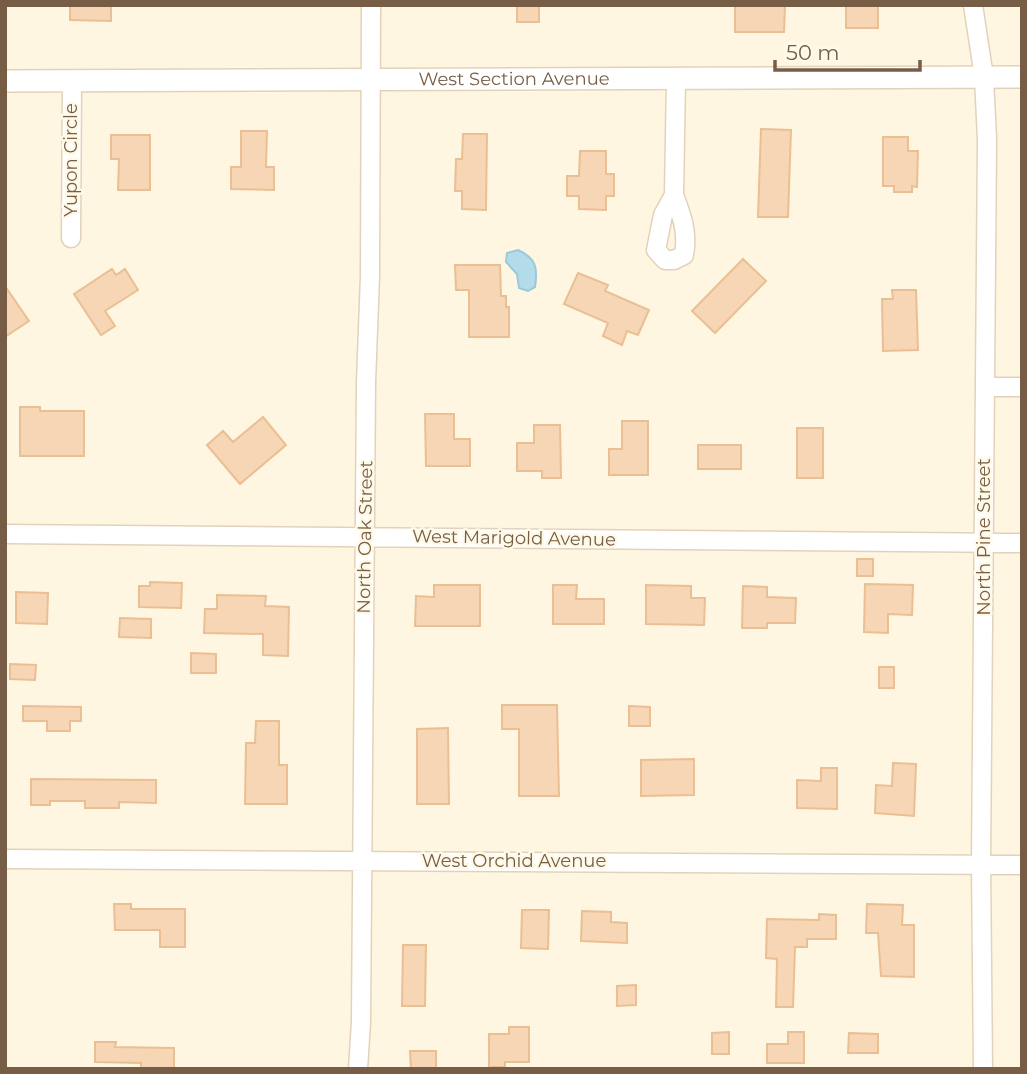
<svg xmlns="http://www.w3.org/2000/svg" width="1027" height="1074" viewBox="0 0 1027 1074" font-family="Montserrat,sans-serif">
<style>
.water{fill:#b3dbe9;stroke:#98cadc;stroke-width:2}
.building{fill:#f6d6b5;stroke:#eabf94;stroke-width:2}
.lines{fill:none;stroke-linecap:round;stroke-linejoin:round}
.minor-casing{stroke:#e3d2bb;stroke-width:21}
.tertiary-casing{stroke:#e3d2bb;stroke-width:24}
.minor{stroke:#fff;stroke-width:18}
.tertiary{stroke:#fff;stroke-width:21}
.labels{text-anchor:middle;stroke-width:5;stroke-linejoin:round;paint-order:stroke}
.street-label{font-size:18px;fill:#775d45;stroke:#fff9e8}
</style>
<rect width="100%" height="100%" fill="#fef6e0"/>
<!-- water -->
<path class="water" d="M518 250C536 258 538 268 535 287L528 291 519 288 517 274 506 262 507 253Z"/>
<!-- building -->
<path class="building" d="M70 5H111V21L70 20Z
M517 5H539V22H517Z
M735 5H785L784 32H735Z
M846 5H878V28H846Z
M761 129 791 130 788 217H758Z
M241 131H267L266 167H274V190L231 189V167H241Z
M463 134H487L486 210 462 209V191H455L456 159H462Z
M111 135H150V190H118L119 159H111Z
M883 137H908V151H918L917 187 912 186V192H894V186H883Z
M580 151H606V174H614V196H606V210L579 209V196H567V176H579Z
M743 259 766 281 715 333 692 311Z
M455 265H500L501 296H506V307H509V337H469V290H456Z
M112 269 116 275 125 269 138 290 105 311 115 326 101 335 74 294Z
M578 273 608 285 605 291 649 310 638 335 627 331 622 345 603 336 608 323 564 304Z
M5 286 29 321 5 337Z
M892 290H916L918 350 883 351 882 299H893Z
M20 407H40V411H84V456H20Z
M425 414H454V439H470V466H426Z
M263 417 286 445 240 484 207 445 223 431 233 442Z
M622 421H648V475H609V449H622Z
M534 425H560L561 478H542V471H517V443H534Z
M797 428H823V478H797Z
M698 445H741V469H698Z
M857 559H873V576H857Z
M150 582 182 583 181 608 139 607V586H150Z
M865 584 913 585 912 615 888 614V633L864 632Z
M434 585H480V626H415L416 596 434 597Z
M553 585H577L576 599H604V624H553Z
M646 585 691 586V598H705L704 625 646 624Z
M743 586 767 587V597L796 598 795 623H767V628H742Z
M16 592 48 593 47 624 16 623Z
M217 595 266 596 265 606 289 607 288 656 263 655V634L204 633 205 609H217Z
M120 618 151 619V638L119 637Z
M191 653 216 654V673H191Z
M10 664 36 665 35 680 10 679Z
M879 667H894V688H879Z
M502 705H557L559 796H519V729H502Z
M23 706 81 707V721H70V731H47V721H23Z
M629 706 650 707V726H629Z
M256 721H279V765H287V804H245L246 743H255Z
M448 728 449 804H417V729Z
M694 759V795L641 796V760Z
M893 763 916 764 914 816 875 813 876 785 892 786Z
M821 768H837V809L797 808V780L821 781Z
M31 779 156 780V803L119 802V808H85V801H50V805H31Z
M114 904H131V909H185V947H160V930H115Z
M867 904 903 905 902 925H914V977L881 976 878 933H866Z
M522 910H549L548 949 521 948Z
M582 911 611 912V922L627 923V943L581 941Z
M819 914 836 915V939H807V947H795L793 1007H776L777 959 766 958 767 919 819 920Z
M403 945H426L425 1006H402Z
M636 985V1005L617 1006V986Z
M509 1027H529V1062H505V1067H489V1034H509Z
M729 1032V1054H712V1033Z
M788 1032H804V1063H767V1044H788Z
M849 1033 878 1034V1053H848Z
M95 1042H116L115 1047 174 1048V1069H141V1063L95 1062Z
M410 1051H436V1069H411Z"/>
<g class="lines">
<!-- minor casing -->
<g class="minor-casing">
<path id="minor" d="M973 5 984 77 987 140 981 864 983 1069
M674 195C682 216 688 232 684 255L674 260H665L656 250 663 215Z
M674 195 676 78
M71 238 72 81
M985 387H1022
M5 534 1022 543
M5 859 1022 865
M358 1069 361 1022 366 382 370 276 371 5"/>
</g>
<!-- tertiary casing -->
<g class="tertiary-casing">
<g id="tertiary">
<path id="s1" d="M5 81 1022 77"/>
</g>
</g>
<!-- minor -->
<use href="#minor" class="minor"/>
<!-- tertiary -->
<use href="#tertiary" class="tertiary"/>
</g>
<g class="labels">
<!-- street labels -->
<g class="street-label">
<text dy="6" stroke="none"><textPath href="#s1" startOffset="509">West Section Avenue</textPath></text>
<text transform="translate(71 160) rotate(-90)" y="6">Yupon Circle</text>
<text transform="translate(365 537) rotate(-89)" y="6">North Oak Street</text>
<text transform="translate(984 537) rotate(-90)" y="6">North Pine Street</text>
<text transform="translate(514 538) rotate(1)" y="6">West Marigold Avenue</text>
<text x="514" y="867">West Orchid Avenue</text>
</g>
</g>
<!-- border -->
<rect width="1027" height="1074" fill="none" stroke="#775d45" stroke-width="14"/>
<!-- scale -->
<path d="M775 60v10h145v-10" fill="none" stroke="#775d45" stroke-width="3.5"/>
<text x="786" y="60" font-size="21" fill="#775d45" stroke="#fff9e8" stroke-width="5" paint-order="stroke">50 m</text>
</svg>
